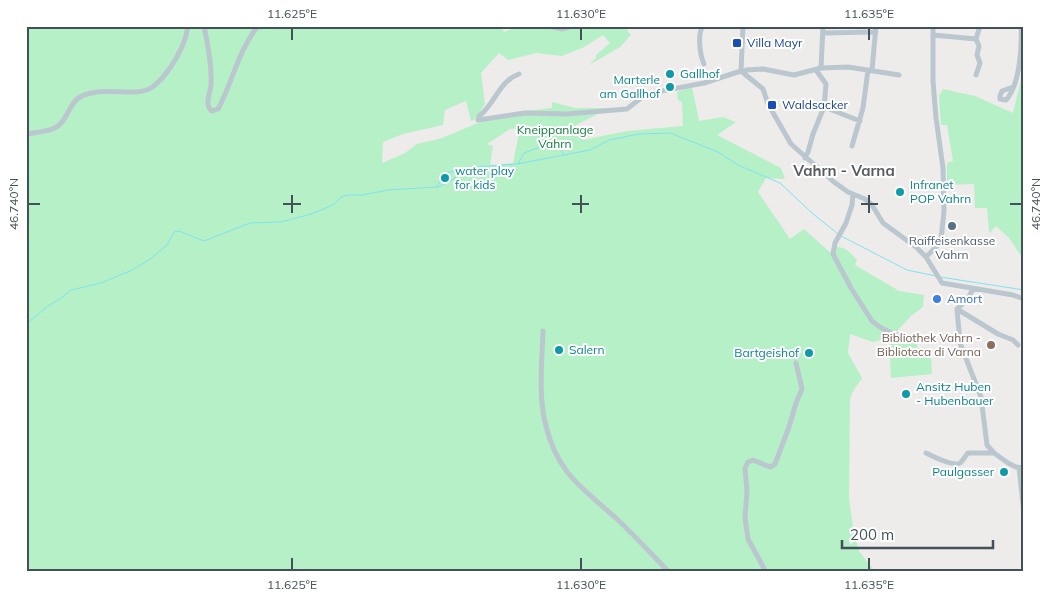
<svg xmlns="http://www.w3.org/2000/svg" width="1050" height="598" viewBox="0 0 1050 598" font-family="Mulish,sans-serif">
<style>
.green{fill:#b5f0c7;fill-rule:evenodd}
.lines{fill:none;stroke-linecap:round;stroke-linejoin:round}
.stream{stroke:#7fe2f0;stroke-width:1}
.minor{stroke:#bbc7cf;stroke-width:5}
.ticks{fill:none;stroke:#435159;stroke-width:2}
.transit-dot{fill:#1a4fb4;stroke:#fff;stroke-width:2}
.culture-dot{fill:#0f9aa8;stroke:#fff;stroke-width:2}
.service-dot{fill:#5c6f8a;stroke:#fff;stroke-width:2}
.shop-dot{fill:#3f7fe0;stroke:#fff;stroke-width:2}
.education-dot{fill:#8d6e63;stroke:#fff;stroke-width:2}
.labels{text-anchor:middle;stroke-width:4;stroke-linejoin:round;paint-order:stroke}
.transit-label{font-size:12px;fill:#164399;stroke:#fff;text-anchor:start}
.culture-label{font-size:12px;fill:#0d838f;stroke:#fff;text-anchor:start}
.park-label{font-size:12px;fill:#117d3d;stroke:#fff}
.service-label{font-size:12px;fill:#4e5e75;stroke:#fff}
.shop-label{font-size:12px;fill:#366cbe;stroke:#fff;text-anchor:start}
.education-label{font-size:12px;fill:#785e54;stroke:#fff;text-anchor:end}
.quarter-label{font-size:15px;font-weight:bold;fill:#585c60;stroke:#fff}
.neatline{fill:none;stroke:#435159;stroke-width:2}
.ticks-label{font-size:12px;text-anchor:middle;fill:#435159}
</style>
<rect width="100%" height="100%" fill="#eeebeb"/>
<!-- green -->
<path class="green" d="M26 26H501L504 32 520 26H624L631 35 620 47 589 65 596 58V55L610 43 603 35 584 47 562 56 536 53 508 60 499 53 481 73 485 104 474 120 471 121 466 101 445 110 443 125 403 134 383 142 382 163 405 153 417 144 442 138 478 123 515 112 552 108V102L575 108H610L576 125 583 140 627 131 683 126 682 102 678 100 677 92 692 87 699 121 723 117 736 122 717 135 781 168 785 179 766 178 758 192 790 239 804 229 834 256 836 247C846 246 851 254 857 260L855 265 899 291 924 295 923 307 911 316 897 331 891 330 889 338H904L910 342H917V348H927L931 354 932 374 891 378 889 338 873 342 850 334 848 353 862 378C857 386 852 390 850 400L849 499 854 533 859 551 875 572H26ZM520 128 513 163 490 165 493 146 487 144 510 129Z
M1024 67V260L1009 238 996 226 990 233 989 231 987 208H975L974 184 947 185V163L953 161 947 125H941L939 96 943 89 975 96 1013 113Z"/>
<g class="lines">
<!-- stream -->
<path class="stream" d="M563 141 564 143 560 149 564 154
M558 142 559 144
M518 164 524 153 556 141
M436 187 446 173 454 171 461 173
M841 236 907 270 936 276
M940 277 1024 290
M26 324 48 306 60 299 71 290 101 283 130 271 149 260 167 245 174 232 179 231 204 241 250 223 281 222 311 214 333 205 341 197 347 195H362L388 190 438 187 449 182 465 170 476 167 517 164 590 150 609 140 639 134 670 133 718 152 738 165 780 183 812 213 838 234"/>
<!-- minor -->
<path class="minor" d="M204 26C208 45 212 66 211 85 210 94 204 105 212 111L218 109C233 81 238 51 258 26
M548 26 562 29 572 26
M703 26C697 34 700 55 704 64
M824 33 876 32
M933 35 976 39 980 26
M821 68 823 26
M816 70 826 84 824 107 860 121
M872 70 876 26
M741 71 763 89 768 104 791 144 834 182 848 192 865 199 872 205 883 223 916 247 926 257 942 283 1013 295 1024 299
M741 71 743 26
M744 73 746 70 763 69 794 75 821 68 848 67 899 75
M976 75 980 63 977 55 979 46 976 39
M1013 87 1002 91 1000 96V99L1006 100C1020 85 1022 46 1021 26
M478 120 525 113 567 114 627 109 646 94 704 83 741 71
M478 120 479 116C495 104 499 81 519 74
M26 134C37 132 55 132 62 122 69 114 70 103 80 97 103 85 135 98 151 88 159 83 165 75 170 68 179 55 186 42 188 26
M852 146 863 108 868 70
M805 158 808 152 813 134 824 107
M853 194 852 205 846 223 835 243 833 254 851 288 872 321C884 332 903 338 918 339
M926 257 937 246 941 239 944 211 943 168 936 118 933 81V26
M957 309 960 343 981 397 987 445 994 453 1008 463 1016 467 1024 468
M957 309 998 334 1013 340 1018 345
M957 309 967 300 973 289
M543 331C542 362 538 396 546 426 558 475 584 489 618 520 636 537 652 555 669 572
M926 453C932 456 954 467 960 463 963 461 965 456 968 453H993
M1019 468 1024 513
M766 572 748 539 745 518 747 491 745 468 748 462 753 460 770 467 775 464 789 427 796 403 802 389 796 363"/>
</g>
<!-- ticks -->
<path class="ticks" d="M292 28V40M581 28V40M869 28V40M292 195V213M581 195V213M869 195V213M28 204H40M283 204H301M572 204H589M861 204H878M1010 204H1022M292 558V570M581 558V570M869 558V570"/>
<!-- markers -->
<g class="transit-dot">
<rect x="732" y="38" width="10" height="10" rx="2.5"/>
<rect x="767" y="100" width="10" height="10" rx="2.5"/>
</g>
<g class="culture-dot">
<circle cx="670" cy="74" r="5"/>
<circle cx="670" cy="87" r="5"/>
<circle cx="445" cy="178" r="5"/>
<circle cx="900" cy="192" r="5"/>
<circle cx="559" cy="350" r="5"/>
<circle cx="809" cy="353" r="5"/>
<circle cx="906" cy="394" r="5"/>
<circle cx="1004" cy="472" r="5"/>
</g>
<circle class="service-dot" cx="952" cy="226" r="5"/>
<circle class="shop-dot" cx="937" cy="299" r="5"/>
<circle class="education-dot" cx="991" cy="345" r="5"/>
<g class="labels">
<!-- transit labels -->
<g class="transit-label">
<text x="747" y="47">Villa Mayr</text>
<text x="782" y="109">Waldsacker</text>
</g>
<!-- culture labels -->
<g class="culture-label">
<text x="680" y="78">Gallhof</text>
<text x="660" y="84" text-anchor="end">Marterle<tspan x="660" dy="14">am Gallhof</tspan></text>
<text x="455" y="175">water play<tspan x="455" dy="14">for kids</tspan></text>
<text x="910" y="189">Infranet<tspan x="910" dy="14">POP Vahrn</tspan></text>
<text x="569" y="354">Salern</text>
<text x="799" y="357" text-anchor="end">Bartgeishof</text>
<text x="916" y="391">Ansitz Huben<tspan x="916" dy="14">- Hubenbauer</tspan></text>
<text x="994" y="476" text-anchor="end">Paulgasser</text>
</g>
<!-- park labels -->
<g class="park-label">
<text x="555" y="134">Kneippanlage<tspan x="555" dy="14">Vahrn</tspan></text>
</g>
<!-- service labels -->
<g class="service-label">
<text x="952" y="245">Raiffeisenkasse<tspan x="952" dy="14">Vahrn</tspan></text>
</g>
<!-- shop labels -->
<g class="shop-label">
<text x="947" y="303">Amort</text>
</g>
<!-- education labels -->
<g class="education-label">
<text x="981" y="342">Bibliothek Vahrn -<tspan x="981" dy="14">Biblioteca di Varna</tspan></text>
</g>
<!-- quarter labels -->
<g class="quarter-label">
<text x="844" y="176">Vahrn - Varna</text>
</g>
</g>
<!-- border -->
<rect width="1050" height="598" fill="none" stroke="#ffffff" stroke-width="55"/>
<!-- scale -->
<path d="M842 540v8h151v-8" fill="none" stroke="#435159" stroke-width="2.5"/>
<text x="850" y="540" font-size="15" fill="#435159" stroke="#ffffff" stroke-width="4" paint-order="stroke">200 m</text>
<rect x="28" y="28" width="994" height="542" class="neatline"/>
<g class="ticks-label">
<text x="292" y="18">11.625°E</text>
<text x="581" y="18">11.630°E</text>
<text x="869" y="18">11.635°E</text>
<text transform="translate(14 204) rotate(-90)" y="4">46.740°N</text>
<text transform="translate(1036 204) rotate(-90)" y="4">46.740°N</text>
<text x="292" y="589">11.625°E</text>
<text x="581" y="589">11.630°E</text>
<text x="869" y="589">11.635°E</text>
</g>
</svg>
